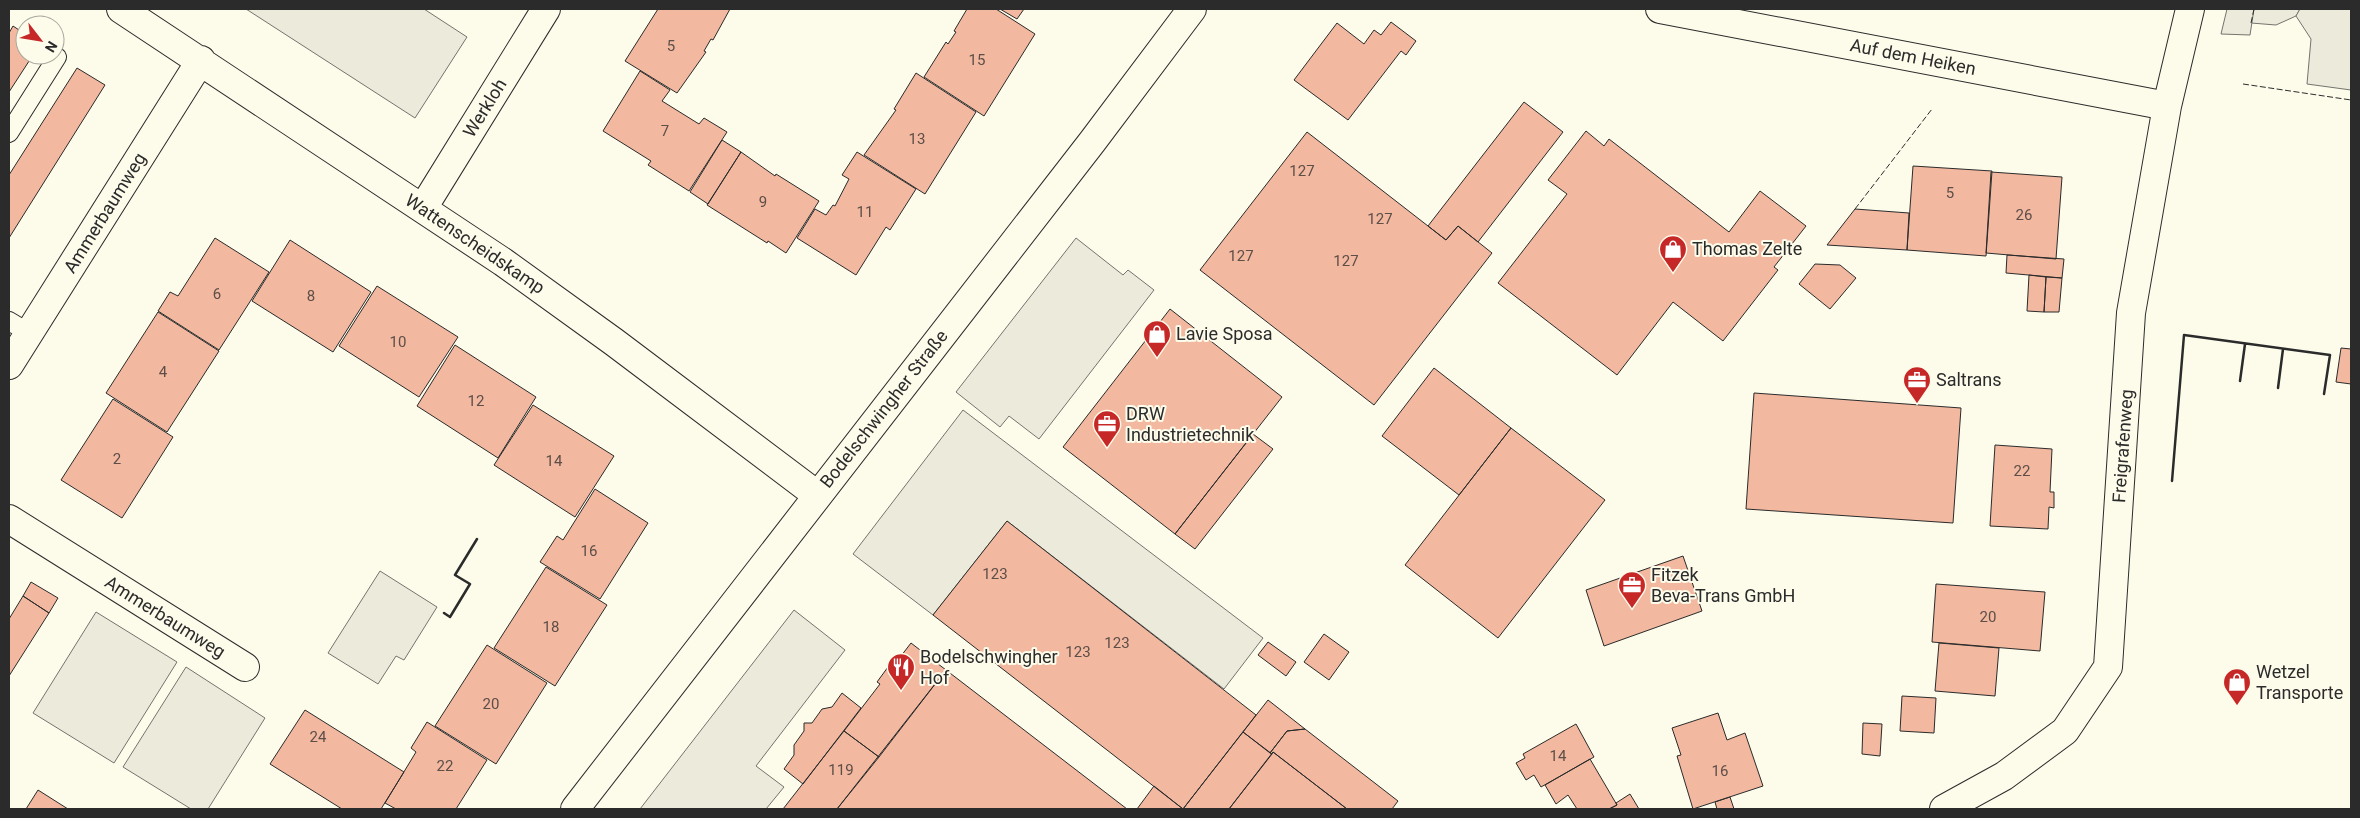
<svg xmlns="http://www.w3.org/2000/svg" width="2360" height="818" viewBox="0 0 2360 818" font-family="Roboto,sans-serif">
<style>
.green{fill:#ecebdb;stroke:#74746e}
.parking{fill:#eceadb;stroke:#74746e}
.building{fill:#f2b8a0;stroke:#2b2b2b}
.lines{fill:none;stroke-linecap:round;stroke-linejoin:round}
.service-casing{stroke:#2b2b2b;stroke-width:20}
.minor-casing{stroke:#2b2b2b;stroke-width:30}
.tertiary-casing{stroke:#2b2b2b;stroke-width:30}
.service{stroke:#fdfbea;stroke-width:18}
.minor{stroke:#fdfbea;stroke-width:28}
.tertiary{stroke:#fdfbea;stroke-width:28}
.fence{stroke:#2b2b2b;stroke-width:1;stroke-dasharray:6 2.5;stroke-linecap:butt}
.wall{stroke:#2b2b2b;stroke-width:2.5}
.labels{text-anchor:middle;stroke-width:4;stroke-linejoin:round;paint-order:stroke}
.number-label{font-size:15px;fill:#5d4e48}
.street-label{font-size:18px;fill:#2b2b2b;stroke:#fdfbea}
.poi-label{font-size:18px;fill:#2b2b2b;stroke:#fdfbea;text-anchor:start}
</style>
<rect width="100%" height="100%" fill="#fdfbea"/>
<!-- green -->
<path class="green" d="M2254 9H2300L2296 16 2276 25 2251 23Z
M380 571 437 607 404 660 396 656 378 684 328 653Z"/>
<!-- parking -->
<path class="parking" d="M246 9H424L467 37 415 118Z
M2227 9H2254L2250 35 2221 34Z
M2300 9H2351V90L2307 84 2311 39 2296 16Z
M1076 238 1123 275 1128 270 1154 290 1039 439 1009 416 1000 427 956 392Z
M963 410 1263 638 1224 689 1007 521 933 615 853 554Z
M794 610 845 650 756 766 784 787 766 809H640Z
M96 612 177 662 114 763 33 713Z
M186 667 265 718 208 809H191L123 767Z"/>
<!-- building -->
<path class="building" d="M658 9H730L713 40 711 39 704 51 706 52 677 93 625 61Z
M967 9H996L1035 34 984 116 924 77 946 42 948 44 956 32 954 31Z
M1000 9H1024L1017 19Z
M1391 22 1416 41 1406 55 1401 51 1348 120 1294 80 1337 23 1364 44 1374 30 1381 35Z
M13 26 25 34V55H33L9 92V33Z
M77 68 105 85 9 238V175Z
M640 71 670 90 662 101 699 124 704 118 727 132 689 191 648 165 651 161 603 131Z
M916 73 976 112 925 194 864 155 896 110 894 109Z
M1524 102 1563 132 1478 242 1458 226 1446 240 1428 226Z
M1586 131 1604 146 1609 139 1729 232 1760 191 1806 226 1774 267 1778 270 1723 341 1673 302 1617 375 1498 283 1567 194 1548 180Z
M1307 132 1446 240 1458 226 1492 253 1374 405 1200 270Z
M722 140 741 152 708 204 690 192Z
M741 152 775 176 776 174 819 201 786 253 768 241 767 243 707 205Z
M857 152 916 189 890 230 886 227 856 275 797 238 815 209 826 215 833 205 835 206 849 179 842 175Z
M1913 166 1992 171 1986 256 1907 250Z
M1991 172 2062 177 2056 259 1986 253Z
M1855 209 1909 213 1907 250 1827 245Z
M215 238 269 272 219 350 158 311 170 292 178 296Z
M290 240 371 292 333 352 252 301Z
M2007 255 2064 259 2062 278 2006 273Z
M1815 264 1840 265 1856 278 1830 309 1799 284Z
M2029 275 2046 277 2044 312 2027 311Z
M2046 277 2062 278 2059 312H2044Z
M377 286 458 337 419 397 339 346Z
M1170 309 1282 397 1175 534 1063 447Z
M158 312 219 351 167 432 106 393Z
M455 345 536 397 498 458 417 406Z
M2341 348 2351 349V384L2336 382Z
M1434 368 1511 428 1459 495 1382 436Z
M1754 393 1961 408 1953 523 1746 509Z
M113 399 173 437 122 518 61 480Z
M533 405 614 456 575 517 494 465Z
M1511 428 1605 500 1498 638 1405 565Z
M1253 434 1273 449 1195 549 1175 534Z
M1995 445 2052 449 2050 492H2054V508L2049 507 2048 529 1990 526Z
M595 489 648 523 600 599 540 562 557 536 563 540Z
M1007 521 1256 715 1183 809 933 615Z
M1683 556 1702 611 1604 646 1586 590Z
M546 567 607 605 555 686 494 648Z
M31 582 58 598 49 613 23 596Z
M1936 584 2045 592 2040 651 1932 642Z
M23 596 49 613 9 676V619Z
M1324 634 1349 652 1329 680 1304 662Z
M1268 642 1296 662 1286 676 1258 655Z
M911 643 946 670 879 757 844 731 880 684 877 682 888 667 891 669Z
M1939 643 1999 648 1995 696 1935 691Z
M487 645 547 683 496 764 435 726Z
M946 670 1127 809H837Z
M842 693 861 708 803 784 784 769 794 755V745L804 731V723H812L822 709 832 707Z
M1902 696 1936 698 1934 733 1900 731Z
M1268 700 1305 729 1287 731 1270 753 1243 732Z
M305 710 404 772 381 809H342L270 764Z
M1718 713 1727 740 1745 733 1763 786 1693 809 1677 756 1681 755 1672 728Z
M427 722 487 760 456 809H396L385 803 416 752 411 748Z
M1863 723 1882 724 1880 756 1862 754Z
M1576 724 1594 757 1541 787 1534 775 1526 780 1516 763 1525 758 1523 754Z
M1305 729 1398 801 1392 809H1347L1273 752 1272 754 1270 753 1287 731Z
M844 731 879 757 837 809H783Z
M1243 732 1272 754 1229 809H1183Z
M1273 752 1347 809H1229Z
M1590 759 1617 805 1609 809H1577L1568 795 1556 804 1545 785Z
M1154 786 1183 809H1137Z
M38 790 68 809H26Z
M1630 794 1639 809H1609L1617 805 1616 803Z
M1730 797 1734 809H1717L1715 802Z"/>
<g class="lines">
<!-- service casing -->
<g class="service-casing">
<path id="service" d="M9 133 57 57
M9 321 29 333"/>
</g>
<!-- minor casing -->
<g class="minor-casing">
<path id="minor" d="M121 9 503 262 614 342 817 495
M1660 9 2167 106
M423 208 546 9
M9 365 201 60
M9 519 245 667
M1944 809 2004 776 2065 731 2108 667 2131 313 2167 106 2190 9"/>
</g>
<!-- tertiary casing -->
<g class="tertiary-casing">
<path id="tertiary" d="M575 809 1092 142 1192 9"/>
</g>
<!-- service -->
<use href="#service" class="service"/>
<!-- minor -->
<use href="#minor" class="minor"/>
<!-- tertiary -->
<use href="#tertiary" class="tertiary"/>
<!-- fence -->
<path class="fence" d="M2251 23 2254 9
M2243 84 2351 100
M1855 209 1932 109"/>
<!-- wall -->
<path class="wall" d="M2240 381 2245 344
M2278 388 2283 349
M2172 481 2184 335 2330 355 2324 394
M444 613 450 617 470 584 455 575 477 539"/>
</g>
<!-- icons -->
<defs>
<g id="shop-pin" transform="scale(1.4375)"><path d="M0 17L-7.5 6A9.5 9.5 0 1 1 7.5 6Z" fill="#c62828" stroke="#fdfbea"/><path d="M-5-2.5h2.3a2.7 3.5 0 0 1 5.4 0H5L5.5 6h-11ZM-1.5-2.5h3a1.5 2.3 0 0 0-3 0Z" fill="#fff"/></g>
<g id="office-pin" transform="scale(1.4375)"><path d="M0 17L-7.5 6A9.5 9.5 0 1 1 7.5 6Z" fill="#c62828" stroke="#fdfbea"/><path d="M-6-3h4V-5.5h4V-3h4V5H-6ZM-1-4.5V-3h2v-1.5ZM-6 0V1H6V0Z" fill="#fff"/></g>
<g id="restaurant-pin" transform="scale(1.4375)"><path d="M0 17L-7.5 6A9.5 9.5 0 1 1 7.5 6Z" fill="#c62828" stroke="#fdfbea"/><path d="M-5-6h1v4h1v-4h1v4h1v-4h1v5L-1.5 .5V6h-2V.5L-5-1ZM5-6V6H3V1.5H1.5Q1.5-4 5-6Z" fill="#fff"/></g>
</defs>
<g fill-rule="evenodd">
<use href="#shop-pin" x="1673" y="249"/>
<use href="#shop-pin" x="1157" y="334"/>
<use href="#office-pin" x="1917" y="380"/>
<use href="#office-pin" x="1107" y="424"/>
<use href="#office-pin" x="1632" y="585"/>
<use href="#restaurant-pin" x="901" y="667"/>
<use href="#shop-pin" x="2237" y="682"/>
</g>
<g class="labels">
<!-- number labels -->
<g class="number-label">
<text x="671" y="51">5</text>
<text x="977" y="65">15</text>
<text x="665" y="136">7</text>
<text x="917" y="144">13</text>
<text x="1302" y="176">127</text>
<text x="1950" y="198">5</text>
<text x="763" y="207">9</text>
<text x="865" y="217">11</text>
<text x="2024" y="220">26</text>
<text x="1380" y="224">127</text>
<text x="1241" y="261">127</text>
<text x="1346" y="266">127</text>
<text x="217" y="299">6</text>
<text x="311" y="301">8</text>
<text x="398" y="347">10</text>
<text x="163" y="377">4</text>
<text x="476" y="406">12</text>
<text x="117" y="464">2</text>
<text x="554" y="466">14</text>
<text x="2022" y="476">22</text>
<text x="589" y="556">16</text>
<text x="995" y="579">123</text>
<text x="1988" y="622">20</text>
<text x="551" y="632">18</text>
<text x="1117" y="648">123</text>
<text x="1078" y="657">123</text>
<text x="491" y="709">20</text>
<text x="318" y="742">24</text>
<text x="1558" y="761">14</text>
<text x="445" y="771">22</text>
<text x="841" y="775">119</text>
<text x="1720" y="776">16</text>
</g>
<!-- street labels -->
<g class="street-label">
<text transform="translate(1913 57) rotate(11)" y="6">Auf dem Heiken</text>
<text transform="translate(485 108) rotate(-58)" y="6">Werkloh</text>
<text transform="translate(105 213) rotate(-58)" y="6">Ammerbaumweg</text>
<text transform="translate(475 244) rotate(34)" y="6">Wattenscheidskamp</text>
<text transform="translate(884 409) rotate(-52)" y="6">Bodelschwingher Straße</text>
<text transform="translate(2123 446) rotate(-86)" y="6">Freigrafenweg</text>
<text transform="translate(165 617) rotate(32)" y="6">Ammerbaumweg</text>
</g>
<!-- poi labels -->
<g class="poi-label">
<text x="1692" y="255">Thomas Zelte</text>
<text x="1176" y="340">Lavie Sposa</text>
<text x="1936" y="386">Saltrans</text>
<text x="1126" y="420">DRW<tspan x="1126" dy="21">Industrietechnik</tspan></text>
<text x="1651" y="581">Fitzek<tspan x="1651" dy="21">Beva-Trans GmbH</tspan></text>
<text x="920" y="663">Bodelschwingher<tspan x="920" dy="21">Hof</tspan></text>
<text x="2256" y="678">Wetzel<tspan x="2256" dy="21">Transporte</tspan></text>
</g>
</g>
<!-- border -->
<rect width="2360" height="818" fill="none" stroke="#2b2b2b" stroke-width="20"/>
<!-- north arrow -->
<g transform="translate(40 40) rotate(121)"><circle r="24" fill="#fdfbea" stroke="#a9a89e"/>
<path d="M0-4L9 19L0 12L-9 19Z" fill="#c62828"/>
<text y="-8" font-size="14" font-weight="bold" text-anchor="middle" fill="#2b2b2b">N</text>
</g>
</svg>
